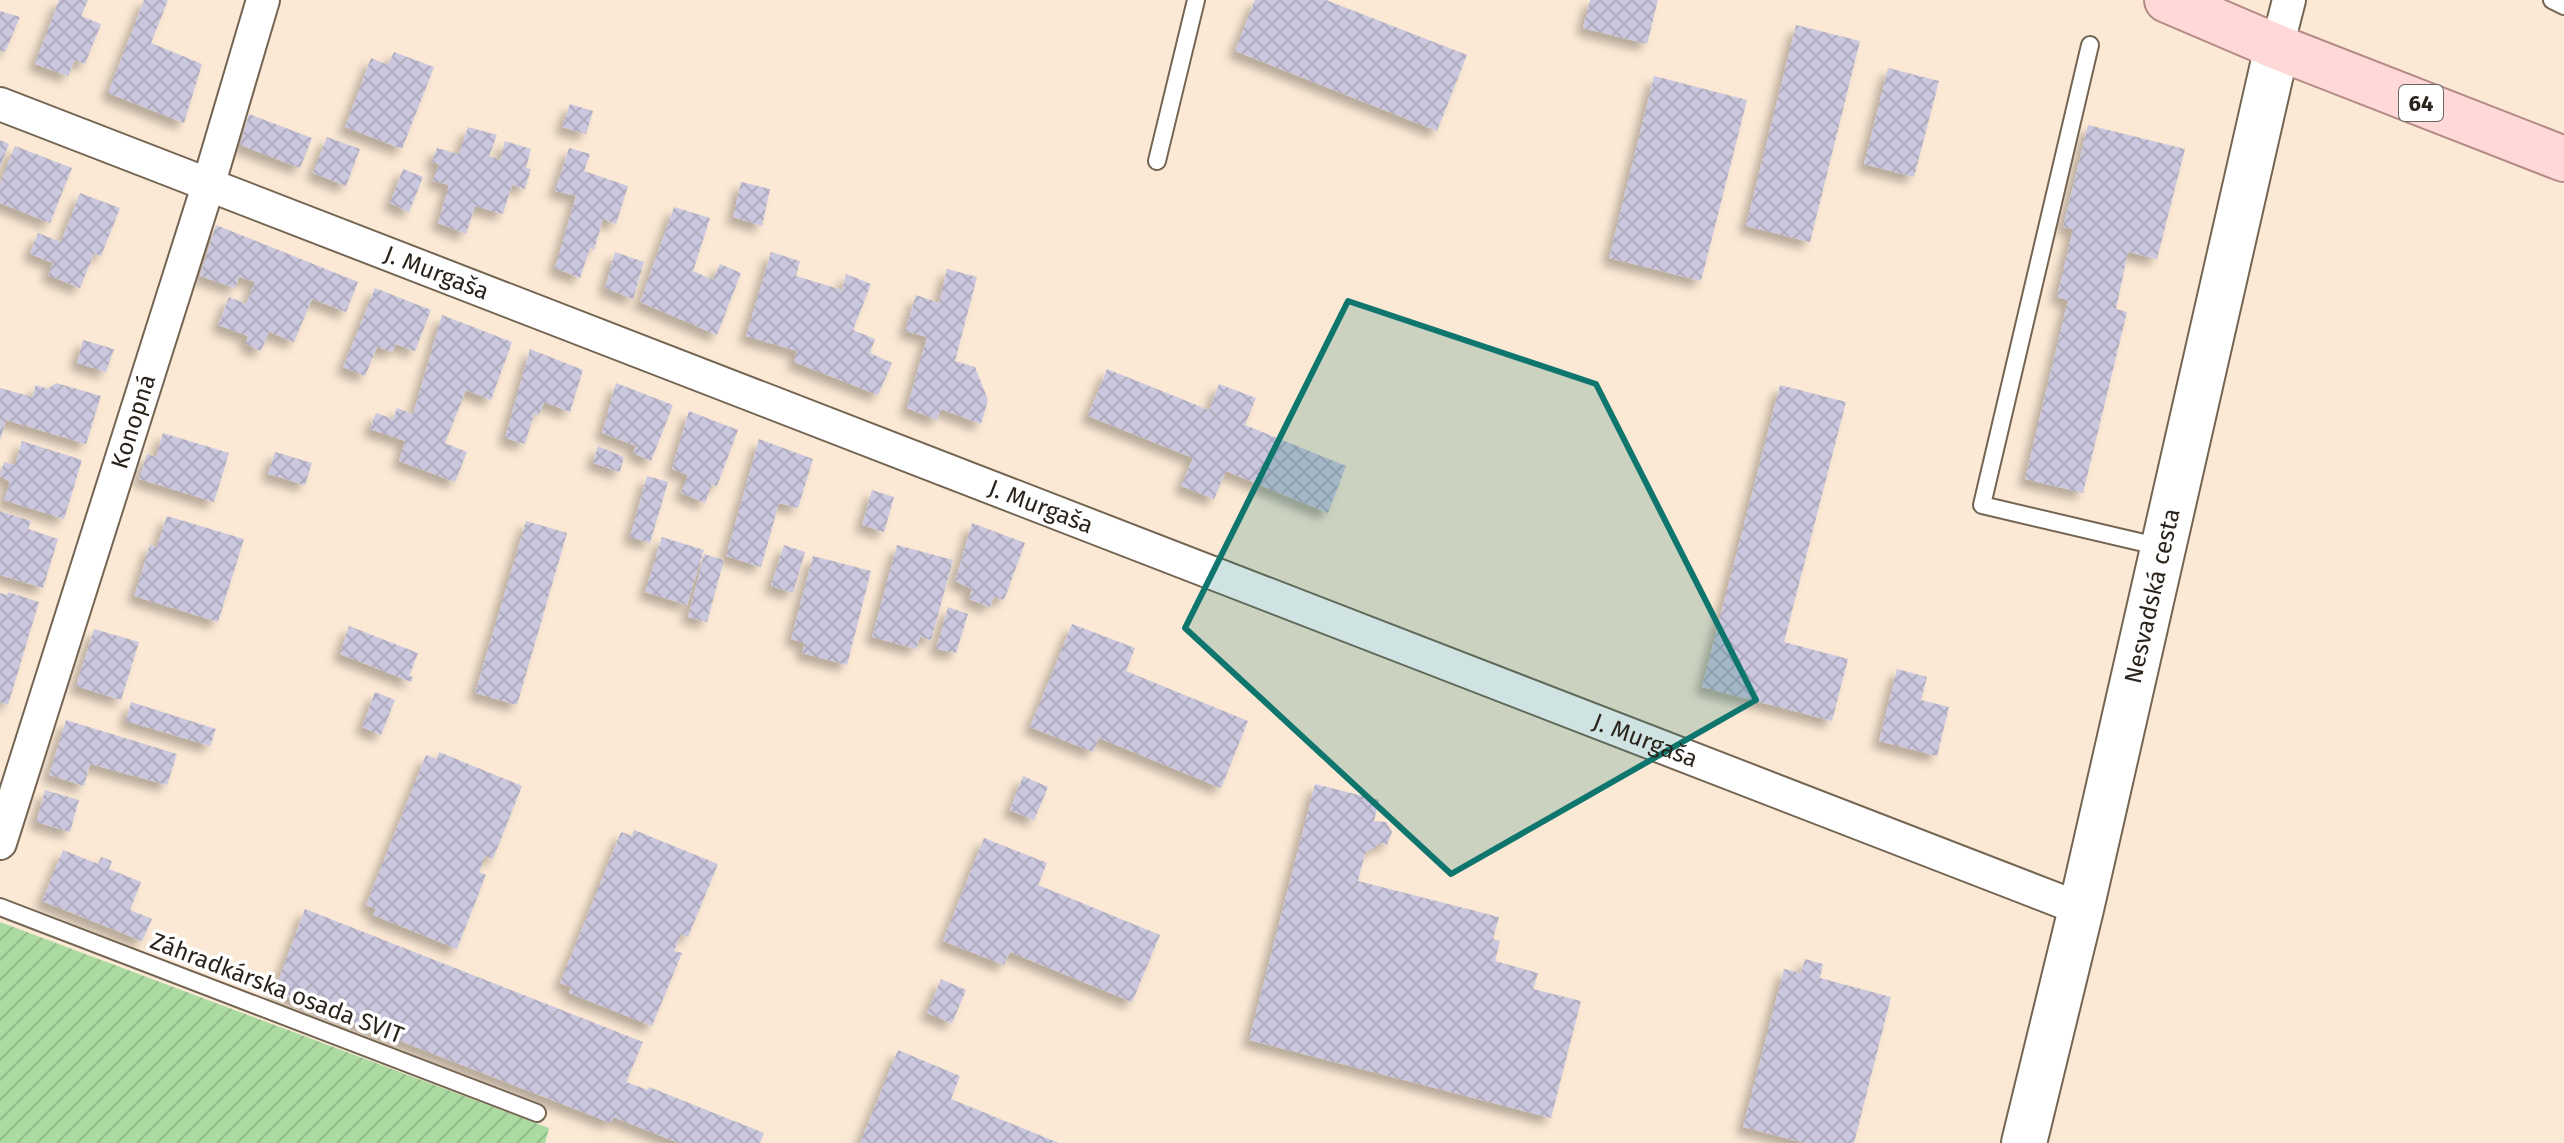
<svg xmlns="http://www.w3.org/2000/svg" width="2564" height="1143" viewBox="0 0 2564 1143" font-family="'Fira Sans',sans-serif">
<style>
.garden{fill:url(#garden-furrows)}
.building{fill:url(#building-cross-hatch);filter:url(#shadow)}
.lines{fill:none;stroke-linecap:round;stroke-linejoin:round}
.lane-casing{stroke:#746553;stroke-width:20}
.street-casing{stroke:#746553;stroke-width:36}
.secondary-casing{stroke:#746553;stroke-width:48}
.primary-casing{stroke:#b48985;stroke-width:48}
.lane{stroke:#fff;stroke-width:16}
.street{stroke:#fff;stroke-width:32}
.secondary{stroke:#fff;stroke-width:44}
.primary{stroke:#fed9d7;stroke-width:44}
.marked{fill:#0f766e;fill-opacity:0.2;stroke:#0f766e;stroke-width:6;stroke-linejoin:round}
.labels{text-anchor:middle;stroke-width:7;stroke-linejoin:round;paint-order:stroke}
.shield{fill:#fff;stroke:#6b6661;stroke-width:2}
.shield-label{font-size:22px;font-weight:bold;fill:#2b241d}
.street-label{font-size:24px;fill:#2b241d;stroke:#fff}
</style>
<defs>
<pattern id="garden-furrows" width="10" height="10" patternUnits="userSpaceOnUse" patternTransform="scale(2)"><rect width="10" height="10" fill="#abdba1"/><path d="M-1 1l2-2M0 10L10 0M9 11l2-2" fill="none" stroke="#93bc8a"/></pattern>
<pattern id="building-cross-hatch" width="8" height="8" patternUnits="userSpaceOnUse" patternTransform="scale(2)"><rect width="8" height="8" fill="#cac7de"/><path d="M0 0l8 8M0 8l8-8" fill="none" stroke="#aeabbe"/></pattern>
<filter id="shadow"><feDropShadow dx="-7" dy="7" stdDeviation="4" flood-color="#0004"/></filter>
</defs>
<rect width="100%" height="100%" fill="#fbe9d5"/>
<!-- garden -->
<path class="garden" d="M0 922 549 1128 545 1143H0Z"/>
<!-- building -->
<path class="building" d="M59 0H88L81 16 101 24 85 64 75 60 68 76 35 64Z
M144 0H168L151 43 202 64 184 123 108 93Z
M1255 0H1326L1467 55 1437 131 1235 51Z
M1590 0H1658L1647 44 1583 28Z
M0 11 20 17 5 52 0 50Z
M1796 25 1860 41 1810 242 1746 226Z
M394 52 434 67 402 149 345 127 371 58 388 65Z
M1888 68 1939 81 1914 177 1864 164Z
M1654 76 1747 100 1701 281 1609 258Z
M570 104 593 111 586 134 562 127Z
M249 114 312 138 300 168 240 145Z
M2088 125 2185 149 2157 259 2128 252 2116 309 2127 312 2083 493 2025 479 2068 300 2057 297 2073 229 2063 227Z
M468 127 497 135 489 156 500 160 505 141 531 149 526 168 531 169 525 189 512 185 503 214 475 206 466 234 438 223 449 185 433 181 439 164 432 162 437 148 459 154Z
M327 137 360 149 346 186 313 173Z
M0 140 9 144 0 167Z
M15 146 72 168 50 223 0 203V183Z
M569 148 590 154 584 171 628 186 616 224 603 219 594 250 590 248 580 278 555 268 576 196 555 191Z
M403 169 423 177 409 212 390 203Z
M741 182 770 189 762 226 733 217Z
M80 193 120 208 101 256 94 253 80 288 48 275 53 263 30 254 38 233 61 242Z
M674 207 710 218 693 271 713 280 720 264 741 273 717 335 640 302Z
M216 225 358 282 346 312 312 299 294 342 269 332 261 351 246 344 248 336 218 325 229 297 246 304 255 282 239 277 235 288 200 276Z
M615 252 644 262 633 299 605 288Z
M771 252 800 261 796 276 842 290 846 274 871 284 853 330 875 339 870 353 892 363 878 395 794 362 797 351 746 336Z
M947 269 977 277 955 361 975 367 988 400 981 424 941 409 937 420 907 408 927 337 905 331 916 295 939 303Z
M375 288 431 310 415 351 396 344 392 352 377 347 365 376 343 367Z
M442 315 512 342 491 400 466 390 445 443 467 452 455 482 399 461 405 441 370 429 376 413 393 419 397 408 413 414Z
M83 340 114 349 106 372 77 363Z
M530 349 583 370 570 412 544 402 539 415 534 414 525 444 505 438Z
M1107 369 1209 410 1219 384 1256 398 1245 425 1346 466 1328 513 1226 471 1214 499 1181 486 1193 458 1088 416Z
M56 383 101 396 86 444 6 420 0 440V388L32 397 36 385 48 389Z
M616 383 673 405 651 461 633 453 636 446 602 433Z
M1780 385 1846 402 1784 642 1848 659 1832 721 1702 687Z
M689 411 738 430 717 486 712 484 705 503 681 493 688 475 672 469Z
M163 433 229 453 214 502 139 479 147 454 156 457Z
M759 439 813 459 798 508 779 503 761 567 726 556Z
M22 441 82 460 64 519 4 500 10 482 0 476 4 462 15 465Z
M598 446 624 457 620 472 593 463Z
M275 452 312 463 305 485 268 474Z
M647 476 668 482 650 543 630 537Z
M872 490 894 497 884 532 862 525Z
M0 511 31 521 28 529 58 539 43 588 0 575Z
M167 516 244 539 218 622 134 596 150 545 157 547Z
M526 521 567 533 517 705 475 693Z
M972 523 1025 543 1004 600 994 597 990 607 969 599 972 589 955 581Z
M662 537 704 550 687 605 645 592Z
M784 545 805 552 793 593 771 586Z
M897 545 953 560 931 640 920 637 916 649 872 637Z
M704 554 724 560 707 622 688 617Z
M813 556 871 571 847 665 802 653 805 643 791 639Z
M8 592 39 602 8 705 0 702V593L7 595Z
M948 607 968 614 956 653 936 649Z
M1072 624 1135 648 1126 671 1248 721 1221 788 1099 738 1093 752 1030 727Z
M349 626 418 653 409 676 413 677 411 682 340 654Z
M94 629 139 642 121 700 76 686Z
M1897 669 1927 677 1921 700 1949 707 1937 756 1879 741Z
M375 692 395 700 381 735 362 727Z
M131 702 216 729 210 746 126 721Z
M66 720 177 754 167 785 90 764 84 786 49 775Z
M439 752 522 786 493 859 485 856 479 872 486 875 457 949 373 915 376 909 366 905 426 755 437 759Z
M1023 776 1048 787 1034 820 1010 810Z
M1315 784 1379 800 1374 821 1386 822 1392 832 1387 845 1379 843 1380 844 1365 853 1358 881 1499 917 1493 939 1500 941 1495 961 1538 973 1533 989 1581 1001 1551 1118 1249 1040Z
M45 790 79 800 70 832 36 822Z
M634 830 718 864 688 937 681 934 674 951 682 953 652 1026 569 993 571 987 560 983 621 832 632 836Z
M984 838 1047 863 1038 885 1160 935 1132 1002 1010 952 1004 965 943 941Z
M63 850 98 864 101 857 112 861 109 869 141 882 130 910 152 919 142 941 42 901Z
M305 909 643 1042 626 1082 648 1090 649 1087 764 1133 760 1143H679L613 1117 611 1123 274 992Z
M1805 959 1823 964 1820 978 1891 997 1854 1143H1805L1743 1127 1784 969 1801 973Z
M941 979 966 990 952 1023 927 1013Z
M898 1050 960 1076 951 1099 1059 1143H860Z"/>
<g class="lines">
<!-- lane casing -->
<g class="lane-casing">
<path id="lane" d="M2552 0 2564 6
M2090 45 1982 505 2161 547
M1157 161 1196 0
M0 907 537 1113"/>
</g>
<!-- street casing -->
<g class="street-casing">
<g id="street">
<path d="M2277 47 2289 0"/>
<path id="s1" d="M0 104 2081 909"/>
<path id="s2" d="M0 843 208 186 263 0"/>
</g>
</g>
<!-- secondary casing -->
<g class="secondary-casing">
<g id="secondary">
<path id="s3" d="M2024 1143 2081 909 2277 47"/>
</g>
</g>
<!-- primary casing -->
<g class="primary-casing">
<path id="primary" d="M2167 0 2277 47 2564 159"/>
</g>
<!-- lane -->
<use href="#lane" class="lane"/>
<!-- street -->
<use href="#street" class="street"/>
<!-- secondary -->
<use href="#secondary" class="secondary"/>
<!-- primary -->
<use href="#primary" class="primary"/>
</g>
<!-- marked area -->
<path class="marked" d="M1348 301 1596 384 1756 700 1451 874 1185 628Z"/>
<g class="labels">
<!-- shield labels -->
<rect class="shield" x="2399" y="85" width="44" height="36" rx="6"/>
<g class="shield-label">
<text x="2421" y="111">64</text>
</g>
<!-- street labels -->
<g class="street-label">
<text dy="8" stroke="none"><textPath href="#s1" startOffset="468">J. Murgaša</textPath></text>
<text dy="8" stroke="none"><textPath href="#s2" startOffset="442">Konopná</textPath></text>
<text dy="8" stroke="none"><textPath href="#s1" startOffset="1116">J. Murgaša</textPath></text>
<text dy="8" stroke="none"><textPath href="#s3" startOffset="562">Nesvadská cesta</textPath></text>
<text dy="8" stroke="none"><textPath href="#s1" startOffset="1764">J. Murgaša</textPath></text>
<text transform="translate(277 988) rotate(21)" y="8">Záhradkárska osada SVIT</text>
</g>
</g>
</svg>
